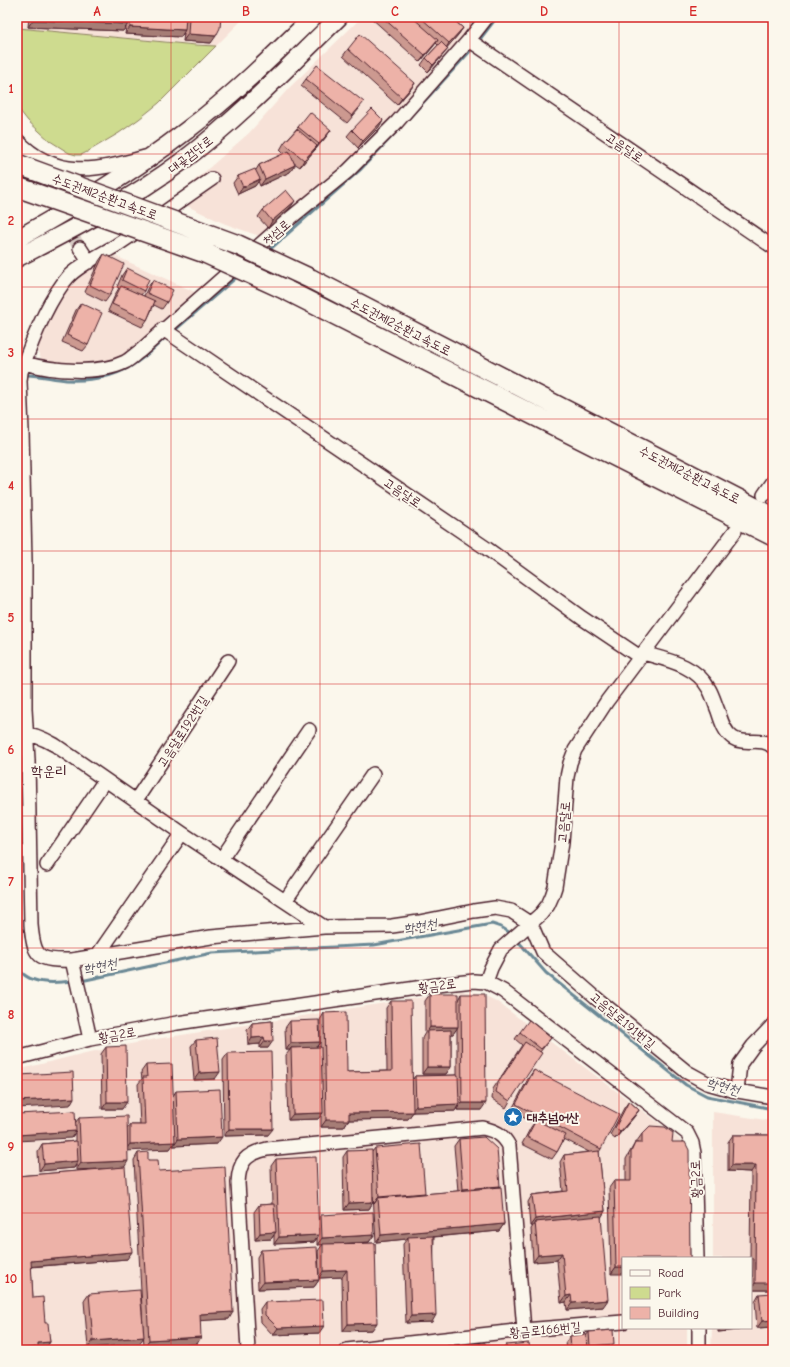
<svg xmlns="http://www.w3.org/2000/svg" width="790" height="1367" viewBox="0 0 790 1367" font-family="'Comic Neue','Poor Story',sans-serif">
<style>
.built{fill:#f7e2d8}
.green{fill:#cedb8f;stroke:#8c7d5d}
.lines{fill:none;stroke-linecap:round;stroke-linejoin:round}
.stream{stroke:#6a8895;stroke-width:3}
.minor-tunnel{stroke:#d8ccc5;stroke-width:13;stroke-dasharray:13 6;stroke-linecap:butt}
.minor-casing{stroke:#4a1f2b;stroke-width:16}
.major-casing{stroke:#4a1f2b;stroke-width:20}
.highway-casing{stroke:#4a1f2b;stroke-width:22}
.minor{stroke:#fbf7ec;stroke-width:13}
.major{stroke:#fbf7ec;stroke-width:17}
.highway{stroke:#fbf7ec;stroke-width:19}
.highway-bridge-casing{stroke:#4a1f2b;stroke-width:22;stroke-linecap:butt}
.highway-bridge{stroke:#fbf7ec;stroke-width:19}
.wall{fill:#cc9990;stroke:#4a1f2b}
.shaded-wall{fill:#a67d76;stroke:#4a1f2b}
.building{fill:#edb2a8;stroke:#4a1f2b}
.grid{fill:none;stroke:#d62828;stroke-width:1;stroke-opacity:0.55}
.labels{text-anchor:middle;stroke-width:4;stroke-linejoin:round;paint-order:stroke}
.street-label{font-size:13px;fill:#4a1f2b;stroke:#fbf7ec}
.poi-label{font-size:13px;font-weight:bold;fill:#4a1f2b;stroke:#fbf7ec;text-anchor:start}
.water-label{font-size:14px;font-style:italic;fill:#5a5460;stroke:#fbf7ec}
.quarter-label{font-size:15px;fill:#4a1f2b;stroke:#fbf7ec}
.neatline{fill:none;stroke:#d62828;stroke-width:1.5}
.grid-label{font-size:13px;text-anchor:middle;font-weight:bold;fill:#d62828}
</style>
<rect width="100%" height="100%" fill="#fbf7ec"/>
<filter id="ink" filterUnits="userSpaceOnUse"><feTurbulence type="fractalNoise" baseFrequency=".025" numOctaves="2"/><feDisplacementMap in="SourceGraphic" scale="8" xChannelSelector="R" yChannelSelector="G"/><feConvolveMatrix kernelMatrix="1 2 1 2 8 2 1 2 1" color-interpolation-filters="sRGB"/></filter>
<g filter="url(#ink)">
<!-- built -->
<path class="built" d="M19 17H245L216 46 18 28Z
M362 17H481L395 115 317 192 262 237 223 223 185 205 177 196 249 133 289 88Z
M111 254 197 293 128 355 116 361 71 366 47 363 41 359 38 351V343L58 301 72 280Z
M462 991 479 993 496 1001 671 1132 680 1140 684 1147 623 1258V1328H687V1350H17V1070L85 1053 156 1039Z
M713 1112 773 1121V1350H711L712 1328H751V1258H713Z"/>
<!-- green -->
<path class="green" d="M18 28 196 45 216 46 159 103 139 119 119 133 87 152 81 155H76L69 153 50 141 28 121 17 107Z"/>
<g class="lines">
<!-- stream -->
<path class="stream" d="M477 43 497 17
M409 118 474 47
M268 251 361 169 400 128
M175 330 239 275
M27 375C40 375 53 379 66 380 90 381 117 377 137 362 147 355 156 346 165 338
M517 940 546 973 686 1085 707 1096 773 1109
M17 966C27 986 56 983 73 981
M81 981 212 953 374 945 492 924 501 927 512 934"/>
<!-- minor-tunnel -->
<path class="minor-tunnel" d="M54 207 80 248"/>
<!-- minor casing -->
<g class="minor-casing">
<path id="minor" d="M469 40 773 247
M17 140C55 180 97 171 145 157
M80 248 89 262
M163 329 486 548 582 618 640 657
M24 363C52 371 99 375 125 362 131 359 135 354 140 351L288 220 348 171 397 122 469 40 487 17
M764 495 773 482
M643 653C667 660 696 665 709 689 713 696 715 704 718 711 721 720 724 732 733 738 745 746 762 736 773 747
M17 732C31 733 43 738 55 745L182 833 324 927 392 926 419 922 474 911 495 908 511 911 531 924 543 952 596 998 687 1072 707 1083 732 1090 773 1097
M136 800 228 661
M222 858 309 730
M47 865 105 780
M285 901 373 774
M97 956 182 833
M72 960 211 937 324 927
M486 982 491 968 501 949 541 914 548 905 552 896 555 887 562 842 567 777 570 763 575 750 607 701 735 531
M90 1039 72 960C38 961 34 958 31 925L28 760 25 709V561L22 431 20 381 21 372C31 343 48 300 68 277 79 265 102 254 117 245 149 224 180 201 212 179
M17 1058 90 1039 177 1023 437 985 474 981 486 982 503 991 687 1133 692 1143 694 1153 697 1258
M737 1091 740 1064 753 1046 773 1025
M699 1328V1350
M248 1350 238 1183C239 1161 246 1154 267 1149L483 1128C495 1131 503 1134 509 1146L524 1330
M347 1350 524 1330 623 1322"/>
</g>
<!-- major casing -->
<g class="major-casing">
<path id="major" d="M17 239C75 206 133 172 186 131 231 97 272 57 313 17
M17 258C73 229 130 200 181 162 238 119 288 67 339 17"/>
</g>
<!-- highway casing -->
<g class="highway-casing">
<path id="highway" d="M311 279 773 517
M286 290 773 536"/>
</g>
<!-- minor -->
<use href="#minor" class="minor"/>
<!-- major -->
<use href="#major" class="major"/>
<!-- highway -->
<use href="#highway" class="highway"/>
<!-- highway-bridge casing -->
<g class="highway-bridge-casing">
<path id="highway-bridge" d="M17 164 238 245 311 279
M17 187 205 253 286 290"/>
</g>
<!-- highway-bridge -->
<use href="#highway-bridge" class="highway-bridge"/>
</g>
<!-- wall -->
<path class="wall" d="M29 17H221L211 43 183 41 184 33 181 37 125 34 126 27 123 31 28 27Z
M370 17H450L463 28 458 35 447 47 443 55 428 72 421 65 426 58 438 45 436 43 420 62Z
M348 49 415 83 410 90 397 105 343 56Z
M306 79 359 109 347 123 301 86Z
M298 127 331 130 326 137 314 151 300 167 294 163 295 165 290 172 260 186 258 181 255 186 238 194 233 183 238 176 256 170 259 165 284 154 280 150 284 143Z
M379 127 358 148 347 136 352 130Z
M290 208 268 228 258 217 263 210Z
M104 254 110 295 105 302 85 292 99 261Z
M127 268 144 291 141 295 144 296 148 287 153 280 167 302 162 309 154 305 147 320 142 327 108 311 116 293 119 288 117 287 122 275Z
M81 303 88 345 83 351 62 342 76 310Z
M430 994 458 1000 461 994 481 1110H457V1107L455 1111 413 1112 408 1119 348 1120 344 1127H321V1115L318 1119 288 1120 286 1055 290 1050H286L285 1028 290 1021 320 1042 317 1047H320V1020L324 1013 347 1072 387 1071 386 1008 391 1001 413 1079 415 1076 457 1075V1028L453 1034H451V1067L446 1074H422V1038L425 1033V1001Z
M272 1021 268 1048H260V1044L248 1045 247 1030 252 1023Z
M520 1032 551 1038 540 1052 510 1101 506 1108 492 1099 493 1089 522 1045 515 1039Z
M196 1040 215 1079 194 1080 191 1046Z
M106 1047 122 1109H102L101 1054Z
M228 1053 268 1135 224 1136 223 1060Z
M146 1065 173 1096 176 1091 217 1144 173 1146V1144L170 1149 128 1150 124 1168 127 1259 31 1267 33 1298 45 1323 50 1342 45 1349 38 1350 17 1176 115 1168 76 1170V1165L74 1168 39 1171 38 1151 42 1144 75 1141V1133L71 1138 75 1123 79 1118 127 1129 130 1125H140L138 1084 142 1079 141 1072Z
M534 1070 601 1149 599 1152 605 1211 601 1217 603 1307 567 1310 566 1302 561 1303 557 1260 533 1262 531 1229 533 1226H530L528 1202 532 1195 563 1191 560 1162 564 1155 589 1152 564 1139 557 1152 552 1159 522 1144 531 1127 534 1123 511 1111 529 1077Z
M629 1101 639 1110 634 1117 615 1139 610 1135 624 1108Z
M650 1126 623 1258 611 1274 609 1188 614 1181H626V1159L631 1150 635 1143H637V1141L642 1134Z
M733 1135H773V1285L769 1290H752L751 1292V1258H750L751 1172 728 1171V1142Z
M459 1139 500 1186 499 1188 504 1224 499 1231 434 1237 432 1322 406 1323 403 1244 407 1239 376 1242 373 1196V1202L369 1209 344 1210 343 1157 347 1151 372 1152 375 1148 424 1194 458 1191 454 1146Z
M138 1153 148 1160 159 1171 229 1319 200 1320 197 1344 144 1347 134 1160Z
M276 1159 318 1219 321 1215 374 1235 369 1242 328 1244 375 1243 372 1330 343 1331 342 1277 319 1278V1280L314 1287 258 1289 257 1257 261 1250 319 1274 318 1251 323 1244 317 1245V1238L314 1242 274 1244V1235L271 1239 255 1240 254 1212 259 1205 272 1204 271 1166Z
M89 1294 139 1344 88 1348 84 1301Z
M759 1294 773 1327 757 1328 755 1301Z
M265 1302 319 1333 273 1335 261 1322 260 1309Z
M718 1328H741L739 1330 718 1332Z
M589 1332 610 1350H566L565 1343 570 1336H586Z
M506 1345 530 1350H503Z"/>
<!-- shaded-wall -->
<path class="shaded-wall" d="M33 20 128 24 123 31 28 27Z
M130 27 185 30 181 37 125 34Z
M463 28 458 35 445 50 449 43Z
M188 34 216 36 211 43 183 41Z
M438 40 433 47 420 62 425 55Z
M448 49 443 55 428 72 433 65Z
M415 83 410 90 397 105 402 98Z
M383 120 379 127 358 148 363 141Z
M331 130 326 137 314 151 319 144Z
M317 146 312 153 300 167 304 160Z
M295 165 290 172 260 186 265 179Z
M260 179 255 186 238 194 243 187Z
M295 201 290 208 268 228 272 221Z
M430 1027H458L453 1034H427V1032Z
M264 1037 260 1044 248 1045 252 1038Z
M265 1041H273L268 1048H260Z
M320 1042 315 1049 291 1048 290 1050H286L291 1043Z
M427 1067H451L446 1074H422Z
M220 1072 215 1079 194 1080 199 1073Z
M74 1098 70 1105 17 1108V1101Z
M107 1102H127L122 1109H102Z
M462 1103H486L481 1110H457Z
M459 1104 455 1111 413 1112 408 1119 348 1120 344 1127H321L326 1120 349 1113 411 1112 416 1106Z
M639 1110 634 1117 615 1139 620 1132Z
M323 1113 318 1119 288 1120 293 1114Z
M229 1129H273L268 1135 224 1136Z
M76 1131 71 1138 17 1141V1135Z
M222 1137 217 1144 173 1146 178 1139Z
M175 1142 170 1149 125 1151 130 1144Z
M78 1161 74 1168 39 1171 44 1164Z
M128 1161 124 1168 76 1170 81 1163Z
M732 1165H756L751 1172 728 1171Z
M500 1186 495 1193 458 1196 463 1189Z
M425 1193 420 1200 378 1198 374 1204 379 1197Z
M373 1202 369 1209 344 1210 349 1203Z
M605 1211 601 1218 535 1222 533 1226H530L535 1219Z
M504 1224 499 1231 408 1239V1237L407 1239 376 1242 381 1235Z
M276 1232 271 1239 255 1240 260 1233Z
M319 1235 314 1242 274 1244 279 1237Z
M374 1235 369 1242 317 1245 322 1238Z
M132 1252 127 1259 26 1267 31 1261Z
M562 1253 557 1260 533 1262 538 1255Z
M616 1267H623V1274H611Z
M347 1270 342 1277 319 1278 323 1271Z
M773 1279V1285L769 1290H752L751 1292V1289L755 1283Z
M319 1280 314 1287 258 1289 263 1282Z
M571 1295 566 1302 561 1303 566 1296Z
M608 1300 603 1307 567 1310 572 1303Z
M233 1312 229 1319 195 1321 200 1314Z
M436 1315 432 1322 406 1323 411 1316Z
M773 1320V1327L757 1328 762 1321Z
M377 1323 372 1330 343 1331 348 1324Z
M324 1326 319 1333 273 1335 278 1328Z
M721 1328H741L739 1330 718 1332Z
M144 1337 139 1344 88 1348 93 1341Z
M201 1337 197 1344 144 1347 149 1340Z
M50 1342 45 1349 17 1350V1349L38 1343Z
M614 1344 610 1350H588L590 1346Z"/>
<!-- building -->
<path class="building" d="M33 17H128V24L33 20Z
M131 17H186L185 30 130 27Z
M189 17H221L220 28 216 36 188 34Z
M382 17H412L438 40 425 55Z
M420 17H450L463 28 449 43Z
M360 34 415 83 402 98 348 49Z
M441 42 448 49 433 65 426 58Z
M317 65 364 102 352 116 306 79Z
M372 109 383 120 363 141 352 130Z
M310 112 331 130 319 144 298 127Z
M297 129 317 146 304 160 284 143Z
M289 151 295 165 265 179 259 165Z
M255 169 260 179 243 187 238 176Z
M286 190 295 201 272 221 263 210Z
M104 254 124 264 110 295 90 285Z
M127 268 149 279 144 291 122 280Z
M153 280 173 290 167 302 147 293Z
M121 286 155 301 147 320 112 304Z
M81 303 102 313 88 345 67 335Z
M430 994H458V1027H430Z
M461 994H485L486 1103H462Z
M391 1001H411L413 1112 349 1113V1120H326L324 1013 346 1012 347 1072 392 1071Z
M319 1020 320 1042 291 1043 290 1021Z
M529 1020 551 1038 541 1049 520 1032Z
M272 1021 273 1041H265L264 1037 252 1038V1023Z
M451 1030V1067H427V1031Z
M217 1038 220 1072 199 1073 196 1040Z
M525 1042 542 1053 510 1101 496 1092 498 1083Z
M126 1046 127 1102H107L106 1047Z
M321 1047 323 1113 293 1114 291 1048Z
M271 1052 273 1129H229L228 1053Z
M172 1064 175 1142 130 1144V1125H145L143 1077H147L146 1065Z
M534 1070 619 1114 601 1149 516 1104Z
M73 1072 74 1098 17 1101V1077L19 1075Z
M458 1075 459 1104 416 1106 415 1076Z
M220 1089 222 1137 178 1139 176 1091Z
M629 1101 639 1110 620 1132 615 1128Z
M75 1111 76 1131 17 1135V1114Z
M127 1116 128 1161 81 1163 79 1118Z
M536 1120 566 1135 557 1152 527 1137Z
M650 1126 665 1127 673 1133 672 1142H685L689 1150 690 1258H623V1267H616L614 1181H631V1152L635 1143H642V1134Z
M733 1135H773V1283H755L756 1165H732Z
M484 1137 497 1149 500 1186 463 1189 459 1139Z
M77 1141 78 1161 44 1164 42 1144Z
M421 1144 425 1193 379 1197 375 1148Z
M372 1150 373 1202 349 1203 347 1151Z
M599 1151 605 1211 535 1219 532 1195 568 1191 564 1155Z
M148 1152V1160H158L159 1171 225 1167 233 1312 200 1314 201 1337 149 1340 138 1153Z
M316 1157 319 1235 279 1237 276 1159Z
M125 1167 132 1252 31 1261 33 1298 43 1297 45 1323H48L50 1342 38 1343V1347L17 1349V1176Z
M501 1187 504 1224 381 1235 378 1198Z
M274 1204 276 1232 260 1233 259 1205Z
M373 1212 374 1235 322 1238 321 1215Z
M601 1216 608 1300 572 1303 571 1295 566 1296 562 1253 538 1255 535 1222Z
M433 1236 436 1315 411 1316 408 1237Z
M375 1243 377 1323 348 1324 347 1270 323 1271V1244Z
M317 1247 319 1280 263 1282 261 1250Z
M751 1259H753L752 1290H751Z
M140 1290 144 1337 93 1341 89 1294Z
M773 1293V1320L762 1321 759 1294Z
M323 1300 324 1326 278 1328 265 1315V1302Z
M613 1330 614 1344 590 1346 589 1332Z
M586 1334 587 1350H571L570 1336Z
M485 1343 486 1350H444L443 1347Z
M529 1343 530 1350H507L506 1345Z
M681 1349V1350H664Z"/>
</g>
<!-- grid -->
<path class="grid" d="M171 17V1350M320 17V1350M470 17V1350M619 17V1350M17 154H773M17 287H773M17 419H773M17 551H773M17 684H773M17 816H773M17 948H773M17 1080H773M17 1213H773"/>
<!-- icons -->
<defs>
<g id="sight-disc" transform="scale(1)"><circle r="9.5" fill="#1f6fb2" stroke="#fbf7ec"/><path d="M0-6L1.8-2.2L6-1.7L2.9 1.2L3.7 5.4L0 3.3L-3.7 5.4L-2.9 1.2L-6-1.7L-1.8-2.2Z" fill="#fff"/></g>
</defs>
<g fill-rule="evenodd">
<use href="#sight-disc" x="513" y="1117"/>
</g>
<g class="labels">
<!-- street labels -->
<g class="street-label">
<text transform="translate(625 147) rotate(34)" y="5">고음달로</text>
<text transform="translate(190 154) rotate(-38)" y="5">대곶검단로</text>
<text transform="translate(105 196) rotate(20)" y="5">수도권제2순환고속도로</text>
<text transform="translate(276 232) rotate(-41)" y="5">첫섬로</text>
<text transform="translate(401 326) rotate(27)" y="5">수도권제2순환고속도로</text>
<text transform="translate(690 474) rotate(27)" y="5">수도권제2순환고속도로</text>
<text transform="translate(403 492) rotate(34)" y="5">고음달로</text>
<text transform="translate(182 731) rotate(-57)" y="5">고음달로192번길</text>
<text transform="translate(563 822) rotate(-85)" y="5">고음달로</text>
<text transform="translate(437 985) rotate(-8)" y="5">황금2로</text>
<text transform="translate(623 1020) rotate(40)" y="5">고음달로191번길</text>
<text transform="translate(117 1034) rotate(-10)" y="5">황금2로</text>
<text transform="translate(695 1179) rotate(-92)" y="5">황금2로</text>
<text transform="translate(545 1329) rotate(-5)" y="5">황금로166번길</text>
</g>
<!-- poi labels -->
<g class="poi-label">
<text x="527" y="1122">대추넘어산</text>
</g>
<!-- water labels -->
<g class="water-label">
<text transform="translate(420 926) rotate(-10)" y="5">학현천</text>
<text transform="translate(100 966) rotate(-11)" y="5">학현천</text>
<text transform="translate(723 1086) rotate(15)" y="5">학현천</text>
</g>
<!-- quarter labels -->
<g class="quarter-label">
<text x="49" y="776">학운리</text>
</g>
</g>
<!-- margin -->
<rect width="790" height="1367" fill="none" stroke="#fbf7ec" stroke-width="44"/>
<!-- legend -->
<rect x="622" y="1257" width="130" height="72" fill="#fbf7ec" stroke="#b4a19f"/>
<rect x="630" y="1270" width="20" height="6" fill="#fbf7ec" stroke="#b4a19f"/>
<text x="658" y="1277" font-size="12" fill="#4a1f2b">Road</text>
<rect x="630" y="1287" width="20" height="12" fill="#cedb8f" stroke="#b4a19f"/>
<text x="658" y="1297" font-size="12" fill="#4a1f2b">Park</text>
<rect x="630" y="1307" width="20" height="12" fill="#edb2a8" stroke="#b4a19f"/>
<text x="658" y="1317" font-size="12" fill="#4a1f2b">Building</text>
<rect x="22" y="22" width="746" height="1323" class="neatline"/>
<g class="grid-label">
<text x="97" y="16">A</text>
<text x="246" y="16">B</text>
<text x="395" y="16">C</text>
<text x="544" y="16">D</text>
<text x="693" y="16">E</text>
<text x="11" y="93">1</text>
<text x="11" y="225">2</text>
<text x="11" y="357">3</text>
<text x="11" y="490">4</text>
<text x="11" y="622">5</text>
<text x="11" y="754">6</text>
<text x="11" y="886">7</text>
<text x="11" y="1019">8</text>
<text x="11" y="1151">9</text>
<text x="11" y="1283">10</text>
</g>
</svg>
